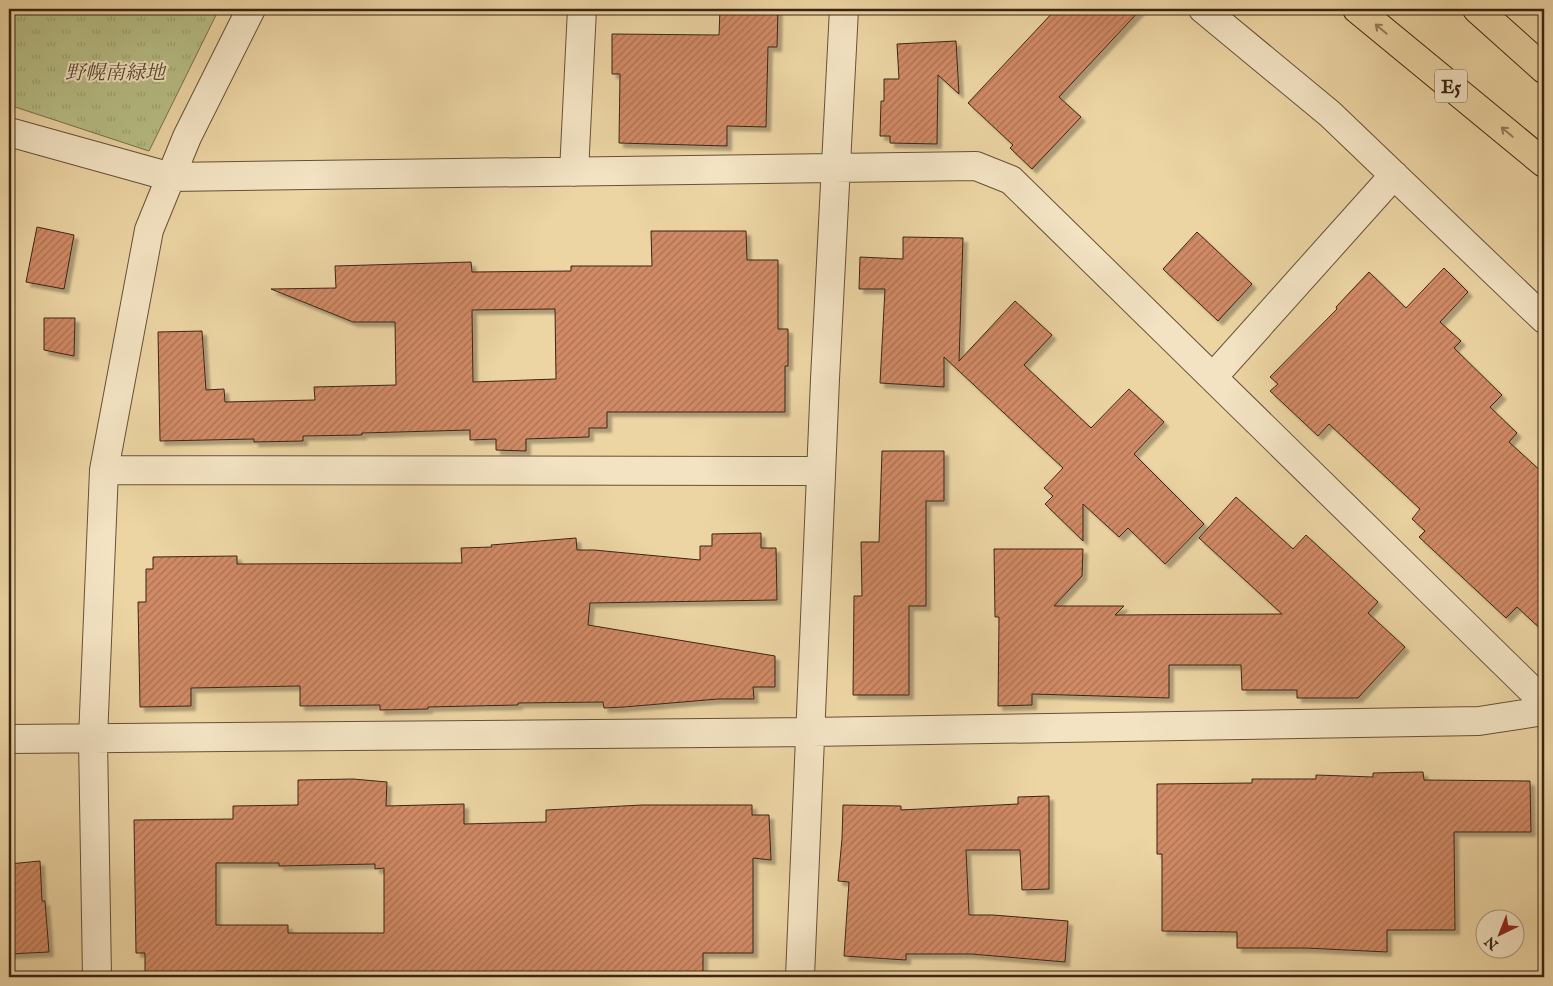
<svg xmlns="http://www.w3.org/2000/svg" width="1553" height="986" viewBox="0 0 1553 986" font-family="'IM FELL English','Noto Serif JP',serif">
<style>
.park{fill:url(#park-tufts);stroke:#79704c}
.building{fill:url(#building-hatch);stroke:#3b2414;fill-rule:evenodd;filter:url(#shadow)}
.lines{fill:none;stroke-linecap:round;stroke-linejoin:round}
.minor-casing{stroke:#675038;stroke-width:30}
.highway-casing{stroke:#3b2414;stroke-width:30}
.minor{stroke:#f3e3c3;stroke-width:28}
.highway{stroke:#ecd4a3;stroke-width:28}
.oneway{stroke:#947c5c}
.labels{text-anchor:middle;stroke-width:4;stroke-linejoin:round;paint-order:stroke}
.shield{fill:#f3e3c3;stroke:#725d48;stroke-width:1}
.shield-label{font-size:19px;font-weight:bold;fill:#3b2414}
.park-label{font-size:20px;font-style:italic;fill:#5a4a30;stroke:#f3e3c3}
</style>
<defs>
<pattern id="park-tufts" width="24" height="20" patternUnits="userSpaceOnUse" patternTransform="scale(1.25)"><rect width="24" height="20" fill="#b7bd85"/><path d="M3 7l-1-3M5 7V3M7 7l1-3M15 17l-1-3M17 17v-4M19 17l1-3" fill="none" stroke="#9ea272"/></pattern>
<pattern id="building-hatch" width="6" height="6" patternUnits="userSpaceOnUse" patternTransform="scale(1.25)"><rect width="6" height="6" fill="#d18a66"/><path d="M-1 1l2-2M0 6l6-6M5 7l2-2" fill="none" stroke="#ab7153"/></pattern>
<filter id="shadow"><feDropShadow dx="4.5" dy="4.5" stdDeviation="1" flood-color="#0004"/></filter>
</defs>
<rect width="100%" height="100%" fill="#ecd4a3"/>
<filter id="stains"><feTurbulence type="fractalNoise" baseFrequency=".004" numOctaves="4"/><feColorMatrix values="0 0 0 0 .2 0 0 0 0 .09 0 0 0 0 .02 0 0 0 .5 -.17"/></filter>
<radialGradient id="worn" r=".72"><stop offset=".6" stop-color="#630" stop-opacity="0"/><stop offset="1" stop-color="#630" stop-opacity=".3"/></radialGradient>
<!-- park -->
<path class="park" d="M9 9H219L149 151 9 105Z"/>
<!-- building -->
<path class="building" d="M720 9H778L777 47H768L766 127 727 126V146L619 143 620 74H612V34L719 35Z
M1056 9H1141L1059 97 1081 117 1032 169 1010 148 1013 145 968 103Z
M956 41 959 94 938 75 937 144 890 143V136H880L881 101H884V79H899L897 44Z
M37 227 74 235 64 289 26 282Z
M651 231H746L747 260H778V329H788V366H785V412H607V428H589V437L526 439V451L496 450V439L470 440V430L362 433V435L303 436V441L254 442V439L160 441 158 332 202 331 206 390 224 389 225 402 315 400 314 387 396 385 395 322H353L271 289 336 288 335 266 471 262 472 272 571 271V266H652ZM555 309 556 379 473 382 472 310Z
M1197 232 1252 284 1218 321 1163 269Z
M903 237 963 238 959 361 1015 301 1052 335 1024 365 1091 428 1129 389 1164 422 1134 454 1204 524 1165 564 1128 528 1119 537 1083 504V541L1045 504 1053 496 1044 488 1063 468 944 357V387L880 383 885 289H859L860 257 903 259Z
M1444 268 1468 292 1440 322 1461 341 1454 348 1502 395 1490 407 1517 433 1509 442 1544 474V632L1517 607 1506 618 1419 537 1425 531 1412 519 1420 509 1329 424 1318 436 1270 391 1278 384 1270 377 1337 309 1336 307 1369 272 1406 308Z
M44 318H75L74 356 44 350Z
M882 451H944V501H926V606H909V695H853L854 596H862L861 542H879Z
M1236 497 1293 549 1306 535 1378 602 1368 613 1405 647 1358 698H1297V690H1242L1241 665H1169V698L1032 694V705L998 706 999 617H995L994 549H1083L1082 576 1054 606H1124L1115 615 1282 614 1199 538Z
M761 533V548H776L777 600 590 603 588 625 775 656V687H753L754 699H718L624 707 604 708 603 702 518 703V705L428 707V709L380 710V705L300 706V686L191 688V706L140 707 138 602H146V569H153V557L237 556V564L462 563 461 548 492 547 491 545 576 538 577 550H594L700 560V546H712V534Z
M1423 772 1424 780 1530 781 1531 832H1454L1455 930H1387V952L1306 948H1237V932L1162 931V854H1157V784L1252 783V779H1316V775L1373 777V773Z
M353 779 387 782 386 806 464 804V824L546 822V810L642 805H752V815H769L771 860 753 858V953H703V973H575V976L350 974V975H300V971H216V974H145V953H136L134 820 233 819V806L298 805V780ZM216 863H279V866L375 864V869L384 868V933H288V925H216Z
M1049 796V889L1022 890 1020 850H966L969 915H993L1068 921 1065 962 971 954H906V960L844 956 849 882 838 881 842 839 843 805 901 806V810L1018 804V797Z
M40 861 42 901H45L49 952 9 954V864Z"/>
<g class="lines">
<!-- minor casing -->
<g class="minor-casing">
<path id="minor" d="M1203 9 1330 114 1544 319
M9 132 171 177 976 166 1011 180 1544 702
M574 172 582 9
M1213 377 1394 175
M104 470 821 471
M9 739 811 732 1479 721 1544 711
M97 977 93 739 104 470 149 230 187 137 251 9
M800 977 825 379 844 9"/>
</g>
<!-- highway casing -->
<g class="highway-casing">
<path id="highway" d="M1357 9 1544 163
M1477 9 1544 69"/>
</g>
<!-- minor -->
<use href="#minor" class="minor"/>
<!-- highway -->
<use href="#highway" class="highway"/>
</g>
<!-- one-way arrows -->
<defs><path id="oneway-shaft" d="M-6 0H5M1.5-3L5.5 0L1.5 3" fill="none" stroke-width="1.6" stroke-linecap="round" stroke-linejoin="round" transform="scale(1.25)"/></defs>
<g class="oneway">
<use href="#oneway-shaft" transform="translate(1381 29) rotate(-140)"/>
<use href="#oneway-shaft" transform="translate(1507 132) rotate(-140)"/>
</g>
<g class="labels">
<!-- shield labels -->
<rect class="shield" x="1435" y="69.5" width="32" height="33" rx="4"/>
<g class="shield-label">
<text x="1451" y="93">E5</text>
</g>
<!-- park labels -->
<g class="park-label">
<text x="115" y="79">野幌南緑地</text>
</g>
</g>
<!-- margin -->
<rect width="1553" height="986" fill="none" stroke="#ecd4a3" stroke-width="30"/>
<rect x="10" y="10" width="1533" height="966" fill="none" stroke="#3b2414" stroke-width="2.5"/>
<rect x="15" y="15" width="1523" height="956" fill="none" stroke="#3b2414"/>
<!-- north arrow -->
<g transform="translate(1500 934) rotate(223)"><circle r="24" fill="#f3e3c3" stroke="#a9977d"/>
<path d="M0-4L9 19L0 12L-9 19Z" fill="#8f2418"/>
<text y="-8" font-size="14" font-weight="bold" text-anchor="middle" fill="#3b2414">N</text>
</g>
<rect width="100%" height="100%" filter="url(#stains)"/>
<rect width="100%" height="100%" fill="url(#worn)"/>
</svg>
